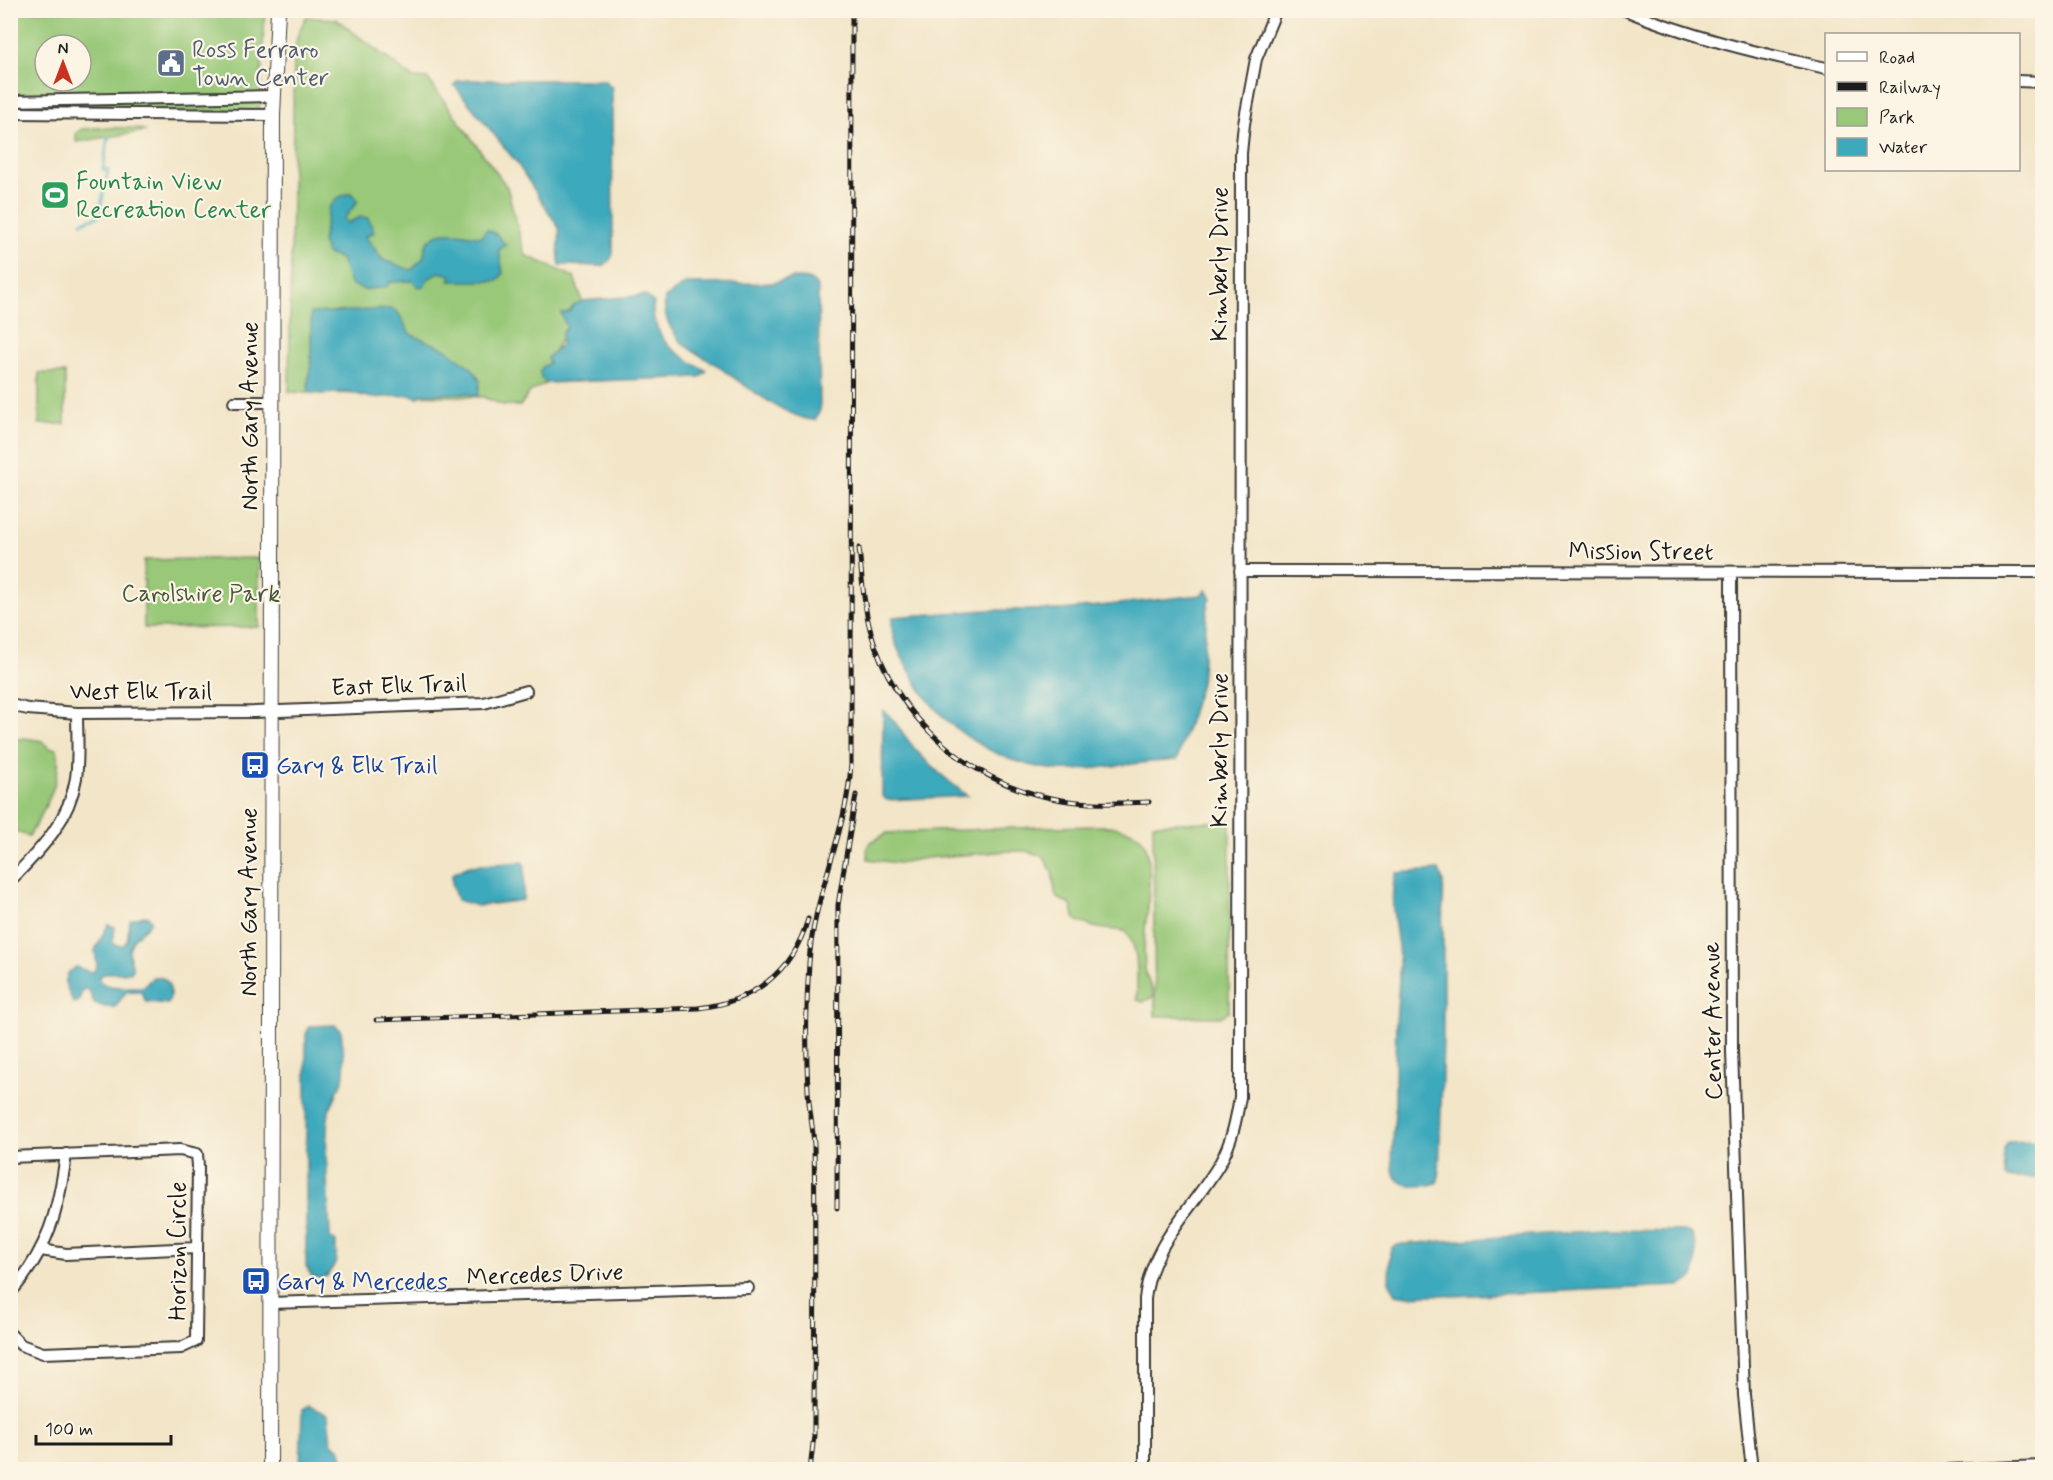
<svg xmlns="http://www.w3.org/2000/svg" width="2053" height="1480" viewBox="0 0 2053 1480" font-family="Mynerve,sans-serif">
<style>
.green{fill:#98c878;stroke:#5a724a;stroke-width:1.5;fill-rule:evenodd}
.water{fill:#3da9bc;stroke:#2c626c;stroke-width:1.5}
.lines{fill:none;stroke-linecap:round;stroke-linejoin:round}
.stream{stroke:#3da9bc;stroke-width:3}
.minor-casing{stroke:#3c3a36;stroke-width:14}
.tertiary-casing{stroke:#3c3a36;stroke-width:16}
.minor{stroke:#fff;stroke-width:10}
.tertiary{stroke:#fff;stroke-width:14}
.rail-casing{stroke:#1c1c1c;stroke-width:5}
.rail{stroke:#fcf5e5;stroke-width:3;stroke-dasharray:9;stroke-linecap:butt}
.labels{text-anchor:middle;stroke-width:4.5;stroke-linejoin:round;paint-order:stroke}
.service-label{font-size:24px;fill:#4e5e75;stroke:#fcf5e5;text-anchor:start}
.leisure-label{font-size:24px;fill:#27864d;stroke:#fcf5e5;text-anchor:start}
.street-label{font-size:24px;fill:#1c1c1c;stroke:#fcf5e5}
.park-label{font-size:24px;fill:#47583c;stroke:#fcf5e5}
.transit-label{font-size:24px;fill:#164399;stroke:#fcf5e5;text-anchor:start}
</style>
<rect width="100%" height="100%" fill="#fcf5e5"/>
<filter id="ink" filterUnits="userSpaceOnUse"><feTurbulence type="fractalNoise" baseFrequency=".0167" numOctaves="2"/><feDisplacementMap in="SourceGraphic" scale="12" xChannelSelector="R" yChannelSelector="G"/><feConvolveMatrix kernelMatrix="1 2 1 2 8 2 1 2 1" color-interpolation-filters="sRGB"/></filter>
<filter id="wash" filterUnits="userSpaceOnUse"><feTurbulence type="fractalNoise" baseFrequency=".008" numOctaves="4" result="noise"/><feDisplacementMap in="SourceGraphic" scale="24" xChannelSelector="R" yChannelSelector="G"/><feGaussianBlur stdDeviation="1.35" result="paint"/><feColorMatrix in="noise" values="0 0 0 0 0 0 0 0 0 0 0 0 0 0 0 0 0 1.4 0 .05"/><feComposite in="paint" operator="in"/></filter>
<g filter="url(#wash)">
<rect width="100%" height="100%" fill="#f2e5c8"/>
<!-- green -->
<path class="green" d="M11 11H265L259 112 11 111ZM45 45H81V81H45Z
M306 17 336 19 413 78 428 79 507 187 525 255 574 277 582 301 553 353 547 383 530 392 520 406 503 405 483 397 289 392 294 54 298 34Z
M95 128H135L146 131 76 142V133L82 129Z
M39 373H65V424H39Z
M259 558V627L144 628V560Z
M25 738 42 741 50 748 57 749C64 777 43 813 29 836L10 830 11 740Z
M1230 821 1229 1012 1220 1017 1155 1016 1153 824Z
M1110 826C1120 828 1132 830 1140 837 1154 850 1148 892 1148 910 1144 923 1143 961 1146 974 1148 984 1153 986 1153 997L1143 1002 1137 1000C1136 977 1141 949 1125 931 1108 929 1090 929 1075 919L1071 905 1056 897 1052 872 1044 857 1026 851H1009L926 858 898 863 868 859 867 849 871 842 887 833 1041 827Z"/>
<!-- water -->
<path class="water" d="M471 80H604L612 88 613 254 610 260 603 266 560 265C556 251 561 242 559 228L517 163 454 85 458 81Z
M351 193 358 201 344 219 347 223 361 217 368 218 374 232 365 236 383 260 411 270C415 266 422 261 424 256 425 253 424 249 425 247 435 225 464 234 481 237L487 229 496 234 506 245 499 250 503 273 498 281H449L451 275 439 272 428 279 424 286 418 287 413 281 390 282 386 287 364 290 350 284 341 259 327 254 322 242 329 208 337 198Z
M792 278C804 278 814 277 818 290L820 410 815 420C789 420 737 380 715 364 702 356 686 349 677 337 668 325 663 314 665 298L685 284 772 283Z
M645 295 654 303C649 317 662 342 674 350 684 358 696 365 707 371L700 377 547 383 541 378 540 372 542 367 549 363 547 358 561 345 562 332 567 328 561 313 569 312 574 305 582 301Z
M392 309 398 312 410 334 446 349 473 369 480 381 478 397 467 393 422 394 418 398 412 395 372 398 349 392 323 394 309 393 308 381 311 362V313Z
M1206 590 1211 598 1208 602 1201 683 1177 760C1156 762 1135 763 1114 766 1095 768 1078 771 1059 770 999 765 940 729 912 675 902 657 888 637 893 617L987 610H1062L1201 595Z
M883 710C890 713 908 741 915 749 931 767 949 782 968 796L887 800 882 796Z
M522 862 525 866 523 900 477 906 457 900 452 885V874L469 866Z
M1439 870C1448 887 1440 911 1443 930V1039L1439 1176 1437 1183C1425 1187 1401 1189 1395 1176 1389 1166 1395 1122 1395 1107 1395 1080 1395 1052 1396 1024 1397 1003 1400 981 1399 960 1398 930 1387 902 1396 873Z
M144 916 149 917 151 921C143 934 132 933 129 952 129 960 134 963 132 971 120 976 108 968 98 978 105 991 129 986 143 987L153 977C170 975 173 991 168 1004L146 1002 141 992 127 991 115 1007H104L94 1003 89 991 86 989H83L78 1002 73 1003 65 983 68 973 76 967 90 972 94 971 97 966 95 950 108 925 115 927 113 944 122 946 127 941 130 920Z
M335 1025 341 1030C342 1046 350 1080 337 1091 336 1100 330 1105 329 1112 323 1153 329 1196 330 1237L336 1242V1262L327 1276 320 1278 312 1277 306 1266V1034L310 1026Z
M2028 1141 2042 1142V1178H2008L2005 1176 2004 1150 2007 1142Z
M1603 1230 1685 1231 1692 1234C1696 1242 1696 1248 1696 1257 1696 1275 1697 1279 1679 1286L1450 1296C1432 1292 1413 1299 1396 1294L1389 1282 1390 1252 1392 1247 1401 1244Z
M309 1406 328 1415 331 1442 341 1450 345 1469H300L302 1410Z"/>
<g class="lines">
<!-- stream -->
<path class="stream" d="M82 222 99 216 108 170H103L108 137"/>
</g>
</g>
<g filter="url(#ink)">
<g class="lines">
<!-- minor casing -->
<g class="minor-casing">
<path id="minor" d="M1625 10C1690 37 1758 53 1826 68
M2018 81 2042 82
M10 101 273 96
M10 113 273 115
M234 402H272
M1240 571 2042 572
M1731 572 1732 1051 1744 1395 1752 1470
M10 705 28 709 77 713 254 712 484 703 526 691
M10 881C40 850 69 822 76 778 79 757 77 734 77 713
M10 1157 180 1150 197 1154 198 1166 196 1341 181 1348 43 1353 21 1345 10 1334
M41 1250 66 1254 197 1248
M10 1293C48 1251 59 1209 66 1154
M270 1303 748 1288
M1145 1470V1299C1151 1243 1193 1209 1220 1163 1232 1142 1236 1120 1240 1097L1241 153 1244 124 1256 59 1276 10
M1948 1470 2042 1466"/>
</g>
<!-- tertiary casing -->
<g class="tertiary-casing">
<path id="tertiary" d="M270 1470 273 115 278 10"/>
</g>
<!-- minor -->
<use href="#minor" class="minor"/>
<!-- tertiary -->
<use href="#tertiary" class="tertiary"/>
<!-- rail casing -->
<g class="rail-casing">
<path id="rail" d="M859 548C862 575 863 603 870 629 894 718 972 786 1062 800 1091 805 1120 803 1149 802
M376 1020 698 1008C753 1002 792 973 808 919
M837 1208 838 905 856 795
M810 1470 814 1435C814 1339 816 1241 814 1145 813 1127 809 1109 808 1091 806 1049 806 1005 809 963 813 895 847 833 851 764L852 10"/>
</g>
<!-- rail -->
<use href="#rail" class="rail"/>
</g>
</g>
<!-- icons -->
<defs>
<g id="civic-square" transform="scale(1.5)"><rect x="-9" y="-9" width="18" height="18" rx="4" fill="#5c6f8a" stroke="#fcf5e5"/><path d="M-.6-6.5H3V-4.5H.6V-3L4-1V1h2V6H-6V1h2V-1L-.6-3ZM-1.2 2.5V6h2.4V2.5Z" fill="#fff"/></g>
<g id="stadium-square" transform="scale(1.5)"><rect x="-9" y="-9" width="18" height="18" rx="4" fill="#2e9e5b" stroke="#fcf5e5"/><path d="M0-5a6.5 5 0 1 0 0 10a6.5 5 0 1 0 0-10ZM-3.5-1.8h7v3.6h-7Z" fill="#fff"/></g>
<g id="bus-square" transform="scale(1.5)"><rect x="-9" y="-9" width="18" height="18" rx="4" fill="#1a4fb4" stroke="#fcf5e5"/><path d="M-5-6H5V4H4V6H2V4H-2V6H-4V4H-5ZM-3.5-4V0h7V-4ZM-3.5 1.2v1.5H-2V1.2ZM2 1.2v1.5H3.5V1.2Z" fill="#fff"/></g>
</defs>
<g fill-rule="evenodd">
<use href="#civic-square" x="171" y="63"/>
<use href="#stadium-square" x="55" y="195"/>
<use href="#bus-square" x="255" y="765"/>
<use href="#bus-square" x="256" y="1281"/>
</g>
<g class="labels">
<!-- service labels -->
<g class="service-label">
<text x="192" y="57">Ross Ferraro<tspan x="192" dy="28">Town Center</tspan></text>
</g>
<!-- leisure labels -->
<g class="leisure-label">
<text x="76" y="189">Fountain View<tspan x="76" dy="28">Recreation Center</tspan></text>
</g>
<!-- street labels -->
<g class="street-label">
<text transform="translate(1219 264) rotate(-90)" y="8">Kimberly Drive</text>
<text transform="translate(249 416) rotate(-90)" y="8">North Gary Avenue</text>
<text x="1641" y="559">Mission Street</text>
<text transform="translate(399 685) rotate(-2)" y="8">East Elk Trail</text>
<text x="141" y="699">West Elk Trail</text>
<text transform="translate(1219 750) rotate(-90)" y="8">Kimberly Drive</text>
<text transform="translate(248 902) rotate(-90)" y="8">North Gary Avenue</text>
<text transform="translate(1712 1021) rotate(-91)" y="8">Center Avenue</text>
<text transform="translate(177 1251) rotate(-90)" y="8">Horizon Circle</text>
<text transform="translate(545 1274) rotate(-2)" y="8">Mercedes Drive</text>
</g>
<!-- park labels -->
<g class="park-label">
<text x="201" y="601">Carolshire Park</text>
</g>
<!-- transit labels -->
<g class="transit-label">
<text x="276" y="773">Gary &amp; Elk Trail</text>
<text x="277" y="1289">Gary &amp; Mercedes</text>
</g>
</g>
<!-- margin -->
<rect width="2053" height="1480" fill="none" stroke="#fcf5e5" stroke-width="36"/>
<!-- legend -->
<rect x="1825" y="33" width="195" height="138" fill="#fcf5e5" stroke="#a29e95" stroke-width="1.5"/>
<rect x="1837" y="52" width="30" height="9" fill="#ffffff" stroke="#a29e95" stroke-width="1.5"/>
<text x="1879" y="63" font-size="18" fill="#1c1c1c">Road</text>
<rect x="1837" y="82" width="30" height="9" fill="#1c1c1c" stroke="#a29e95" stroke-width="1.5"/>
<text x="1879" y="93" font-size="18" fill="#1c1c1c">Railway</text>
<rect x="1837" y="108" width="30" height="18" fill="#98c878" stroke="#a29e95" stroke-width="1.5"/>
<text x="1879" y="123" font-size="18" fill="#1c1c1c">Park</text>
<rect x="1837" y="138" width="30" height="18" fill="#3da9bc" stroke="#a29e95" stroke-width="1.5"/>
<text x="1879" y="153" font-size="18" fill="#1c1c1c">Water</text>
<!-- north arrow -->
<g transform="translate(63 63)"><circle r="28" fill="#fcf5e5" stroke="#a29e95" stroke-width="1.5"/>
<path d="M0-4.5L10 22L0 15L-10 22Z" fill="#c8321e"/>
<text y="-9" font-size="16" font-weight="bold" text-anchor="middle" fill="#1c1c1c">N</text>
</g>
<!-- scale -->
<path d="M36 1435v9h135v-9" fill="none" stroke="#1c1c1c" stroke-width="3"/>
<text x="45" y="1435" font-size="18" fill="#1c1c1c" stroke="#fcf5e5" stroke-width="4.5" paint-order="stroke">100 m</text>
</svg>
